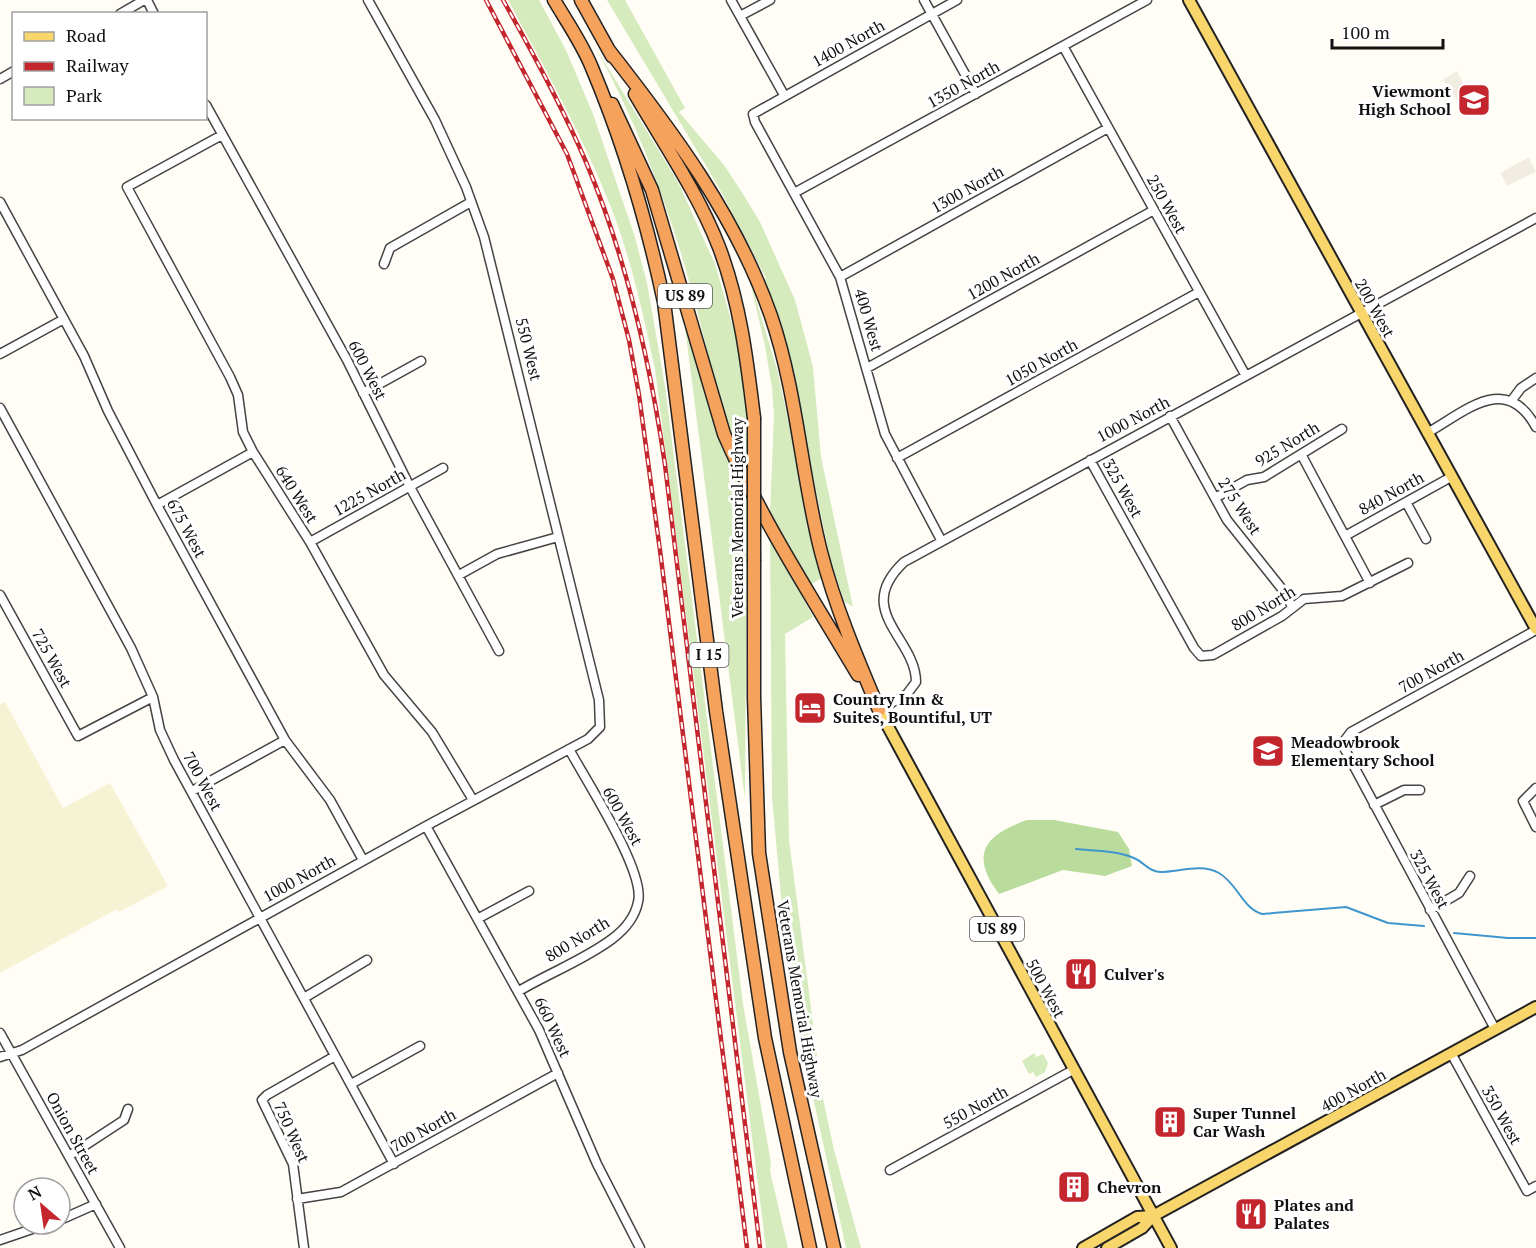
<svg xmlns="http://www.w3.org/2000/svg" width="1536" height="1248" viewBox="0 0 1536 1248" font-family="'PT Serif',serif">
<style>
.farmland{fill:#f6f3d4}
.green{fill:#d5ebbd}
.forest{fill:#b9dc9c}
.plaza{fill:#f1ede2}
.lines{fill:none;stroke-linecap:round;stroke-linejoin:round}
.stream{stroke:#3f96cf;stroke-width:2}
.minor-casing{stroke:#444;stroke-width:11}
.major-casing{stroke:#222;stroke-width:14}
.highway-casing{stroke:#222;stroke-width:15}
.minor{stroke:#fff;stroke-width:8}
.major{stroke:#f9d66b;stroke-width:10}
.highway{stroke:#f5a25d;stroke-width:12}
.rail-casing{stroke:#c4262e;stroke-width:4.5}
.rail{stroke:#fff;stroke-width:2;stroke-dasharray:7;stroke-linecap:butt}
.highway-bridge-casing{stroke:#222;stroke-width:15;stroke-linecap:butt}
.highway-bridge{stroke:#f5a25d;stroke-width:12}
.labels{text-anchor:middle;stroke-width:6;stroke-linejoin:round;paint-order:stroke}
.shield{fill:#fff;stroke:#585858;stroke-width:1.5}
.shield-label{font-size:15px;font-weight:bold;fill:#111}
.street-label{font-size:16px;fill:#111;stroke:#fff}
.poi-label{font-size:16px;font-weight:bold;fill:#111;stroke:#fff;text-anchor:start}
</style>
<rect width="100%" height="100%" fill="#fffdf5"/>
<!-- farmland -->
<path class="farmland" d="M5 702 63 808 110 783 168 886 119 912 117 909 0 973V704Z"/>
<!-- green -->
<path class="green" d="M508 0H539L566 50 593 114 634 234 647 283 665 386 743 1004 771 1163 770 1171 788 1248H766L655 369C643 314 631 257 610 205 582 134 544 67 508 0Z
M607 0H625L685 108 679 112 724 165 743 194 760 222 795 300 813 367 821 457 853 607 844 601 830 559 788 353 782 329 763 281 766 278 718 186Z
M597 50 678 182 715 264 737 341 746 411 747 470C719 411 709 355 693 295 670 210 639 127 597 50Z
M749 277 777 369 822 578 810 585 770 513 774 416 772 388 765 346Z
M685 327H688L715 427 747 494 745 799Z
M770 537 813 617 785 634 789 840 817 1054 815 1062 834 1150 861 1248H846L809 1079 781 897 772 796Z
M1034 1053 1036 1057 1043 1054 1048 1063 1045 1072 1036 1077 1033 1072 1029 1074 1022 1061Z"/>
<!-- forest -->
<path class="forest" d="M1027 820H1054L1118 832 1129 849 1132 866 1105 876 1063 870 999 894C969 854 985 835 1027 820Z"/>
<!-- plaza -->
<path class="plaza" d="M1457 71 1470 97 1459 103 1454 96 1452 97 1443 79Z
M1529 157 1536 172 1507 186 1500 173Z"/>
<g class="lines">
<!-- stream -->
<path class="stream" d="M1076 849C1094 851 1119 850 1136 859 1144 863 1150 872 1160 872 1179 872 1201 863 1219 873 1238 884 1242 908 1262 914L1346 907 1388 923 1424 926
M1454 933 1508 938H1536"/>
<!-- minor casing -->
<g class="minor-casing">
<path id="minor" d="M147 0 154 14
M731 0 784 95
M924 0 976 94
M120 14 144 0
M740 16 770 0
M1063 46 1246 376
M0 79 14 71
M206 105 347 360 410 487 499 651
M222 135 127 187 230 377 238 395 243 432 253 452 310 542 384 675 432 732 473 800
M794 193 1147 0
M0 202 84 356 108 411 157 505 285 740 330 800 363 860
M384 264 390 248 471 202
M840 277 1108 128
M0 354 64 319
M867 368 1154 210
M363 393 421 361
M1512 400 1521 388 1536 378
M0 408 131 648 153 697 160 730 174 760 394 1164
M1170 416 1227 520 1286 594 1292 607
M1427 433C1466 411 1506 372 1536 427
M1301 454 1370 583
M897 458 1199 292
M1090 460 1194 648 1201 656 1213 655 1282 616 1304 599 1342 596 1408 563
M1215 498 1247 480 1264 477 1342 429
M1406 502 1426 539
M157 505 253 452
M1345 536 1451 477
M941 540 885 434 840 277 755 122 753 114 957 0
M310 542 443 468
M459 575 497 554 558 537
M0 595 78 736 153 697
M879 710 907 694 916 682C916 638 852 611 904 562L1536 218
M1536 788 1523 801 1536 827
M192 791 285 740
M1374 805 1404 790H1420
M426 826 539 1030 597 1164 640 1248
M1430 910 1459 893 1470 876
M479 918 529 891
M519 991C549 973 584 960 612 939 624 930 635 917 638 902 646 872 585 779 569 749
M304 998 367 960
M1495 1029 1342 744 1351 732 1536 630
M0 1033 120 1248
M1451 1053 1527 1191 1536 1186
M0 1057 22 1050 426 826 588 739 600 727 599 700 484 237 466 187 435 120 368 0
M351 1084 420 1046
M69 1156 124 1120 128 1109
M890 1170 1073 1070
M297 1199 341 1192 558 1073
M60 1220 96 1204
M0 1240 47 1224
M304 1248 293 1164 262 1100 267 1095 335 1056"/>
</g>
<!-- major casing -->
<g class="major-casing">
<path id="major" d="M1189 0 1536 629
M879 710 1171 1248
M1083 1248 1137 1217 1153 1216 1536 1007
M1107 1248 1142 1228 1153 1216"/>
</g>
<!-- highway casing -->
<g class="highway-casing">
<path id="highway" d="M554 0C567 22 583 45 592 68 624 144 647 222 664 302L716 711 765 1038 810 1248
M581 0 612 56
M608 49C673 132 736 216 771 316 797 392 801 474 821 552 835 606 857 658 879 710
M635 94C664 144 698 193 719 247 740 302 747 360 754 418
M612 104 652 190 724 434C761 519 811 596 858 675
M754 561V697L759 853 790 1052 834 1248"/>
</g>
<!-- minor -->
<use href="#minor" class="minor"/>
<!-- major -->
<use href="#major" class="major"/>
<!-- highway -->
<use href="#highway" class="highway"/>
<!-- rail casing -->
<g class="rail-casing">
<path id="rail" d="M486 0 567 154 613 279 629 340 639 395 661 558 747 1248
M503 0C533 53 562 106 586 162 627 259 650 361 665 465L760 1248"/>
</g>
<!-- rail -->
<use href="#rail" class="rail"/>
<!-- highway-bridge casing -->
<g class="highway-bridge-casing">
<path id="highway-bridge" d="M754 418V561"/>
</g>
<!-- highway-bridge -->
<use href="#highway-bridge" class="highway-bridge"/>
</g>
<!-- icons -->
<defs>
<g id="school-square" transform="scale(1.725)"><rect x="-9" y="-9" width="18" height="18" rx="4" fill="#c4262e" stroke="#fff"/><path d="M0-5L7-2L0 1L-7-2ZM-4 1L0 2.5L4 1V4Q0 6-4 4Z" fill="#fff"/></g>
<g id="hotel-square" transform="scale(1.725)"><rect x="-9" y="-9" width="18" height="18" rx="4" fill="#c4262e" stroke="#fff"/><path d="M-6-4.5h1.5V1H6V5H4.5V3h-9V5H-6ZM-4 0a1.8 1.8 0 1 1 3.6 0ZM.5 0V-2.5h3Q6-2.5 6 0Z" fill="#fff"/></g>
<g id="restaurant-square" transform="scale(1.725)"><rect x="-9" y="-9" width="18" height="18" rx="4" fill="#c4262e" stroke="#fff"/><path d="M-5-6h1v4h1v-4h1v4h1v-4h1v5L-1.5 .5V6h-2V.5L-5-1ZM5-6V6H3V1.5H1.5Q1.5-4 5-6Z" fill="#fff"/></g>
<g id="building-square" transform="scale(1.725)"><rect x="-9" y="-9" width="18" height="18" rx="4" fill="#c4262e" stroke="#fff"/><path d="M-4-6H4V6H1V3H-1V6H-4ZM-2.5-4.3h1.7v1.8h-1.7ZM.8-4.3h1.7v1.8H.8ZM-2.5-1h1.7V.8h-1.7ZM.8-1h1.7V.8H.8Z" fill="#fff"/></g>
</defs>
<g fill-rule="evenodd">
<use href="#school-square" x="1474" y="100"/>
<use href="#hotel-square" x="810" y="708"/>
<use href="#school-square" x="1268" y="751"/>
<use href="#restaurant-square" x="1081" y="974"/>
<use href="#building-square" x="1170" y="1122"/>
<use href="#building-square" x="1074" y="1187"/>
<use href="#restaurant-square" x="1251" y="1214"/>
</g>
<g class="labels">
<!-- shield labels -->
<g class="shield">
<rect x="658" y="284" width="54" height="24" rx="4.5"/>
<rect x="689.5" y="643" width="39" height="24" rx="4.5"/>
<rect x="970" y="917" width="54" height="24" rx="4.5"/>
</g>
<g class="shield-label">
<text x="685" y="301">US 89</text>
<text x="709" y="660">I 15</text>
<text x="997" y="934">US 89</text>
</g>
<!-- street labels -->
<g class="street-label">
<text transform="translate(848 43) rotate(-29)" y="6">1400 North</text>
<text transform="translate(963 84) rotate(-29)" y="6">1350 North</text>
<text transform="translate(967 189) rotate(-29)" y="6">1300 North</text>
<text transform="translate(1167 204) rotate(61)" y="6">250 West</text>
<text transform="translate(1003 276) rotate(-29)" y="6">1200 North</text>
<text transform="translate(1375 308) rotate(61)" y="6">200 West</text>
<text transform="translate(869 320) rotate(74)" y="6">400 West</text>
<text transform="translate(529 349) rotate(76)" y="6">550 West</text>
<text transform="translate(1041 362) rotate(-29)" y="6">1050 North</text>
<text transform="translate(368 370) rotate(63)" y="6">600 West</text>
<text transform="translate(1133 419) rotate(-28)" y="6">1000 North</text>
<text transform="translate(1287 444) rotate(-31)" y="6">925 North</text>
<text transform="translate(1123 488) rotate(61)" y="6">325 West</text>
<text transform="translate(369 492) rotate(-29)" y="6">1225 North</text>
<text transform="translate(1391 493) rotate(-29)" y="6">840 North</text>
<text transform="translate(297 494) rotate(58)" y="6">640 West</text>
<text transform="translate(1240 506) rotate(57)" y="6">275 West</text>
<text transform="translate(737 518) rotate(-90)" y="6">Veterans Memorial Highway</text>
<text transform="translate(187 528) rotate(62)" y="6">675 West</text>
<text transform="translate(1263 608) rotate(-31)" y="6">800 North</text>
<text transform="translate(52 658) rotate(61)" y="6">725 West</text>
<text transform="translate(1431 671) rotate(-29)" y="6">700 North</text>
<text transform="translate(203 781) rotate(62)" y="6">700 West</text>
<text transform="translate(623 816) rotate(61)" y="6">600 West</text>
<text transform="translate(299 878) rotate(-29)" y="6">1000 North</text>
<text transform="translate(1430 879) rotate(62)" y="6">325 West</text>
<text transform="translate(577 939) rotate(-31)" y="6">800 North</text>
<text transform="translate(1046 988) rotate(62)" y="6">500 West</text>
<text transform="translate(800 999) rotate(80)" y="6">Veterans Memorial Highway</text>
<text transform="translate(553 1027) rotate(65)" y="6">660 West</text>
<text transform="translate(1353 1090) rotate(-29)" y="6">400 North</text>
<text transform="translate(975 1107) rotate(-29)" y="6">550 North</text>
<text transform="translate(1502 1115) rotate(61)" y="6">350 West</text>
<text transform="translate(423 1130) rotate(-29)" y="6">700 North</text>
<text transform="translate(292 1132) rotate(66)" y="6">750 West</text>
<text transform="translate(73 1133) rotate(61)" y="6">Onion Street</text>
</g>
<!-- poi labels -->
<g class="poi-label">
<text x="1451" y="97" text-anchor="end">Viewmont<tspan x="1451" dy="18">High School</tspan></text>
<text x="833" y="705">Country Inn &amp;<tspan x="833" dy="18">Suites, Bountiful, UT</tspan></text>
<text x="1291" y="748">Meadowbrook<tspan x="1291" dy="18">Elementary School</tspan></text>
<text x="1104" y="980">Culver's</text>
<text x="1193" y="1119">Super Tunnel<tspan x="1193" dy="18">Car Wash</tspan></text>
<text x="1097" y="1193">Chevron</text>
<text x="1274" y="1211">Plates and<tspan x="1274" dy="18">Palates</tspan></text>
</g>
</g>
<!-- legend -->
<rect x="12" y="12" width="195" height="108" fill="#ffffff" stroke="#a0a0a0" stroke-width="1.5"/>
<rect x="24" y="32" width="30" height="9" fill="#f9d66b" stroke="#a0a0a0" stroke-width="1.5"/>
<text x="66" y="42" font-size="18" fill="#111111">Road</text>
<rect x="24" y="62" width="30" height="9" fill="#c4262e" stroke="#a0a0a0" stroke-width="1.5"/>
<text x="66" y="72" font-size="18" fill="#111111">Railway</text>
<rect x="24" y="87" width="30" height="18" fill="#d5ebbd" stroke="#a0a0a0" stroke-width="1.5"/>
<text x="66" y="102" font-size="18" fill="#111111">Park</text>
<!-- north arrow -->
<g transform="translate(42 1206) rotate(331)"><circle r="28" fill="#ffffff" stroke="#a0a0a0" stroke-width="1.5"/>
<path d="M0-4.5L10 22L0 15L-10 22Z" fill="#c4262e"/>
<text y="-9" font-size="16" font-weight="bold" text-anchor="middle" fill="#111111">N</text>
</g>
<!-- scale -->
<path d="M1332 39v9h111v-9" fill="none" stroke="#111111" stroke-width="3"/>
<text x="1341" y="39" font-size="18" fill="#111111" stroke="#ffffff" stroke-width="4.5" paint-order="stroke">100 m</text>
</svg>
